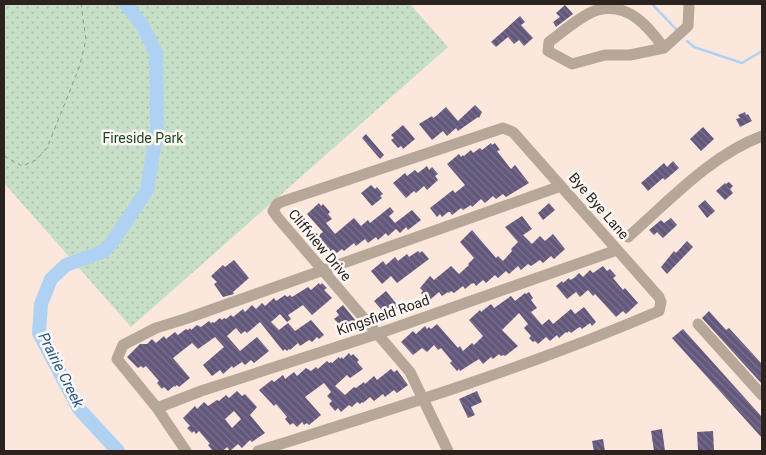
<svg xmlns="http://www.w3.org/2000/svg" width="766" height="455" viewBox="0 0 766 455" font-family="Roboto,sans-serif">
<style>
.grass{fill:url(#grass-dots)}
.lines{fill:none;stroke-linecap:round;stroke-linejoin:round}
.stream{stroke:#afd2f3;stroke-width:2.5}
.river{stroke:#afd2f3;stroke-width:14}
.building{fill:url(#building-back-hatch);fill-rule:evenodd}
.path{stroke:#9f8f87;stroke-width:1;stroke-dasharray:4 4;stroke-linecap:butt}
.minor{stroke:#b6a799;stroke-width:11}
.labels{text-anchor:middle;stroke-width:5;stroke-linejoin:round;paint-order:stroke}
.park-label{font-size:14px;fill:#1b491b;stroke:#fdf8f5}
.street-label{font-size:14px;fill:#2c221e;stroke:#fdf8f5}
.water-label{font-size:15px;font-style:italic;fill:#265984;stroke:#fdf8f5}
</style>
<defs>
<pattern id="grass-dots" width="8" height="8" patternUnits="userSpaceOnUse" patternTransform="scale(1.25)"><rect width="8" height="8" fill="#c8dfc7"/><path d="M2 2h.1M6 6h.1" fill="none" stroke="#acbfaa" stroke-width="1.8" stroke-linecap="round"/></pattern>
<pattern id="building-back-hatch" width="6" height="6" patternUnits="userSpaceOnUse" patternTransform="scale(1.25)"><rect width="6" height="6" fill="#63587c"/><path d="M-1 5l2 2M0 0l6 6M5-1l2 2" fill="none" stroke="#7a718c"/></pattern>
</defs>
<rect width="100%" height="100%" fill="#fce7dc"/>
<!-- grass -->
<path class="grass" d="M4 4H410L448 47 131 327 4 183Z"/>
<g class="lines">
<!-- stream -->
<path class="stream" d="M652 4 676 29
M687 41 694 47 742 63 762 51"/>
<!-- river -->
<path class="river" d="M118 451 79 409 39 333 41 304 51 279 66 265 102 252 111 244 147 190 157 129 156 53 142 25 126 4"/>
</g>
<!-- building -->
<path class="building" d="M565 5 573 14 556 27 553 22 560 17 556 13Z
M520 16 525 22 521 25 533 38 524 46 519 40 514 44 508 37 496 47 491 42Z
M475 105 482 112 479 118 478 117 458 131 456 128 447 136 443 131 432 140 419 124 432 116 433 118 436 116 446 107 458 121Z
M745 112 746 115 748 114 752 121 740 127 736 119 740 118 738 115Z
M403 125 415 139 403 149 401 146 398 148 391 140 394 138 391 135Z
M703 127 714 139 701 151 690 139Z
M366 134 384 155 380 159 362 138Z
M491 143 492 145 495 143 500 150 497 151 511 169 515 165 529 183 506 197 503 194 496 199 493 196 485 203 481 199 472 207 471 205 463 210 461 208 452 215 450 212H448L442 217 440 214 437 217 430 208 453 190 455 193 465 185 447 164 459 154 461 157 463 155 464 156 471 150 473 153 480 148 482 150Z
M673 161 679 168 665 180 663 178 648 191 641 183 664 163 667 167Z
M427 166 429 170 432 167 438 174 435 176 438 180 427 190 424 186 416 193 414 191 406 198 393 183 405 173 407 176 415 170 418 173Z
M729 182 733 186 730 189 733 193 725 200 716 191 725 183 726 184Z
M371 185 375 189 377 187 383 194 380 196 382 198 372 206 361 193Z
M705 200 715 211 707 218 698 206Z
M319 203 321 206 323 204 330 212 328 214 332 219 326 223 335 234 354 218 361 226 368 220 370 223 390 207 394 212 389 216 395 223 412 210 421 220 408 230 406 227 400 233 396 229 388 236 386 233 378 240 376 237 368 243 365 239 356 246 354 243 344 251 342 249 334 255 331 251 327 253 315 238 323 232 307 214Z
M549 203 555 210 543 220 538 213Z
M522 216 532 229 523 235 532 244 540 236 545 241 553 234 565 249 554 259 551 256 543 263 540 260 531 266 528 264 521 270 518 266 509 274 506 271 498 278 495 275 486 283 483 280 476 286 474 283 471 284 465 289 463 286 454 293 451 291 449 293 448 292 442 296 439 292 431 299 429 298 427 300 421 293 423 291 420 288 430 276 434 280 451 266 459 274 469 265 468 264 474 258 460 242 472 230 496 258 498 256 503 261 512 251 511 249 518 242 505 227Z
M671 218 677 225 663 238 657 232 654 235 649 230 661 220 664 223Z
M687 241 693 247 667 274 661 267 674 251 676 253Z
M418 251 420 253 422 251 429 259 397 283 391 276 382 284 371 271 383 261 386 265 395 257 398 261 407 254 409 257Z
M234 260 249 278 233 292 234 294 223 297 214 284 217 282 211 276 223 265 225 267Z
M603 266 607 271 610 269 616 276 613 278 623 290 625 288 638 303 626 314 623 311 616 317 595 294 593 296 588 290 580 297 576 292 567 299 556 286 562 281 563 283 569 278 570 280 574 278 579 273 583 277 590 270 593 273Z
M319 283 320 285 322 283 327 288 324 290 332 298 312 315 303 305 288 315 291 319 287 322 280 314 271 322 279 330 288 323 295 331 311 320 324 335 319 339 317 337 312 342 309 340 300 346 298 343 290 350 289 349 287 351 285 349 283 351 260 322 247 333 245 331 241 334 236 328 227 336 240 351 257 337 269 351 254 363 251 360 245 365 242 362 233 368 232 366 223 374 220 370 212 376 203 365 224 347 215 337 198 349 192 343 173 358 190 378 179 387 177 385 175 387 174 386 168 391 164 387 162 389 157 383 159 381 146 366 143 368 141 366 138 368 127 357 140 344H147L152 339 156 343 164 336 166 339 175 332 178 335 186 329 188 330 190 328 191 330 197 325 201 327 209 321 211 323 213 322 214 323 220 318 222 320 224 318 226 319 231 315 233 317 243 309 245 312 252 305 256 309 262 303 265 306 274 298 276 301 285 295 287 297 290 295 292 297 308 287 311 290Z
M386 291 399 307 387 316 374 301Z
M529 292 533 298 531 300 537 308 531 312 542 325 549 319 553 324 571 309 575 314 584 307 596 322 592 326 590 323 582 329 580 327 578 328 571 333 569 331 567 333 566 332 559 338 557 335 550 341 546 337 538 344 535 341 533 342 529 338 531 336 524 328 528 324 519 313 502 330 518 346 505 356 503 355 501 356 499 354 493 359 491 357 483 364 479 359 460 371 459 369 457 371 450 363 452 361 441 348 438 350 434 345 427 352 422 348 413 355 401 342 413 331 416 334 425 326 427 329 429 327 431 329 437 324 458 348 460 346 463 351 472 343 474 345 483 336 469 320 480 310 481 312 491 304 494 308 511 296 515 301 525 293 526 294Z
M343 305 356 321 345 330 343 328 340 330 336 325 338 323 334 319 339 315 336 311Z
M709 311 726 330 729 328 762 364V384L702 318Z
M683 329 762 417V438L672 338Z
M349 353 351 356 353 354 359 360 357 362 363 369 350 378 347 375 335 386 345 395 354 387 356 388 364 382 365 384 374 376 377 380 391 369 394 372 397 370 408 385 397 393 394 390 385 397 383 394 374 401 370 397 363 403 362 402 360 404 357 402 352 407 349 405 341 412 338 408 335 411 329 404 332 401 327 396 331 392 324 383 305 397 321 415 309 425 307 423 304 425 302 422 297 427 293 423 290 425 285 419 287 417 276 404 274 406 259 390 272 380 274 382 283 375 285 379 294 372 297 376 306 368 311 371 316 367 318 369 320 367 327 361 329 363 331 362 332 363 339 357 340 359 342 357 343 359Z
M237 391 242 396 245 394 257 407 250 415 265 433 252 442 250 440 242 448 238 444 230 451 227 447 223 451H213L208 445 210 444 199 431 196 434 194 431 192 433 187 428 190 426 183 418 195 406 197 409 204 402 208 406 217 400 219 401 226 395 229 398ZM234 411 241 419 232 428 225 419Z
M477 391 482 402 471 407 475 415 468 418 459 399Z
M662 429 665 451H654L651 431Z
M713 431 714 451H698L697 432Z
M603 439 605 451H594L592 441Z"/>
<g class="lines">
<!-- path -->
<path class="path" d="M4 156 22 166 36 160 47 148 79 68 86 40 81 4"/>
<!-- minor -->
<path class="minor" d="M664 48C648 26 628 2 598 10 584 13 561 33 549 42L548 51 572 64 605 55H630L664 48 688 26 689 4
M628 237C669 201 711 155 762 136
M698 324 762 395
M157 408 201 391 377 334 617 250
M186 451 157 408 117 359 123 345 156 328 185 319 561 186
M258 451C393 409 529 367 659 311L661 302 659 297 513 132 503 128 281 202 277 204 273 211 278 218 410 372 448 451"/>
</g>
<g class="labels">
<!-- park labels -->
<g class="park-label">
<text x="143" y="143">Fireside Park</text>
</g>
<!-- street labels -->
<g class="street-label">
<text transform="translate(599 206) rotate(49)" y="5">Bye Bye Lane</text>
<text transform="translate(320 245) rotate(50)" y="5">Cliffview Drive</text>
<text transform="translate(383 315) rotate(-19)" y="5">Kingsfield Road</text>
</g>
<!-- water labels -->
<g class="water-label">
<text transform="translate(61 370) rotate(63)" y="5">Prairie Creek</text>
</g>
</g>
<!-- border -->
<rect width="766" height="455" fill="none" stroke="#2c221e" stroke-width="10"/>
</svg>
